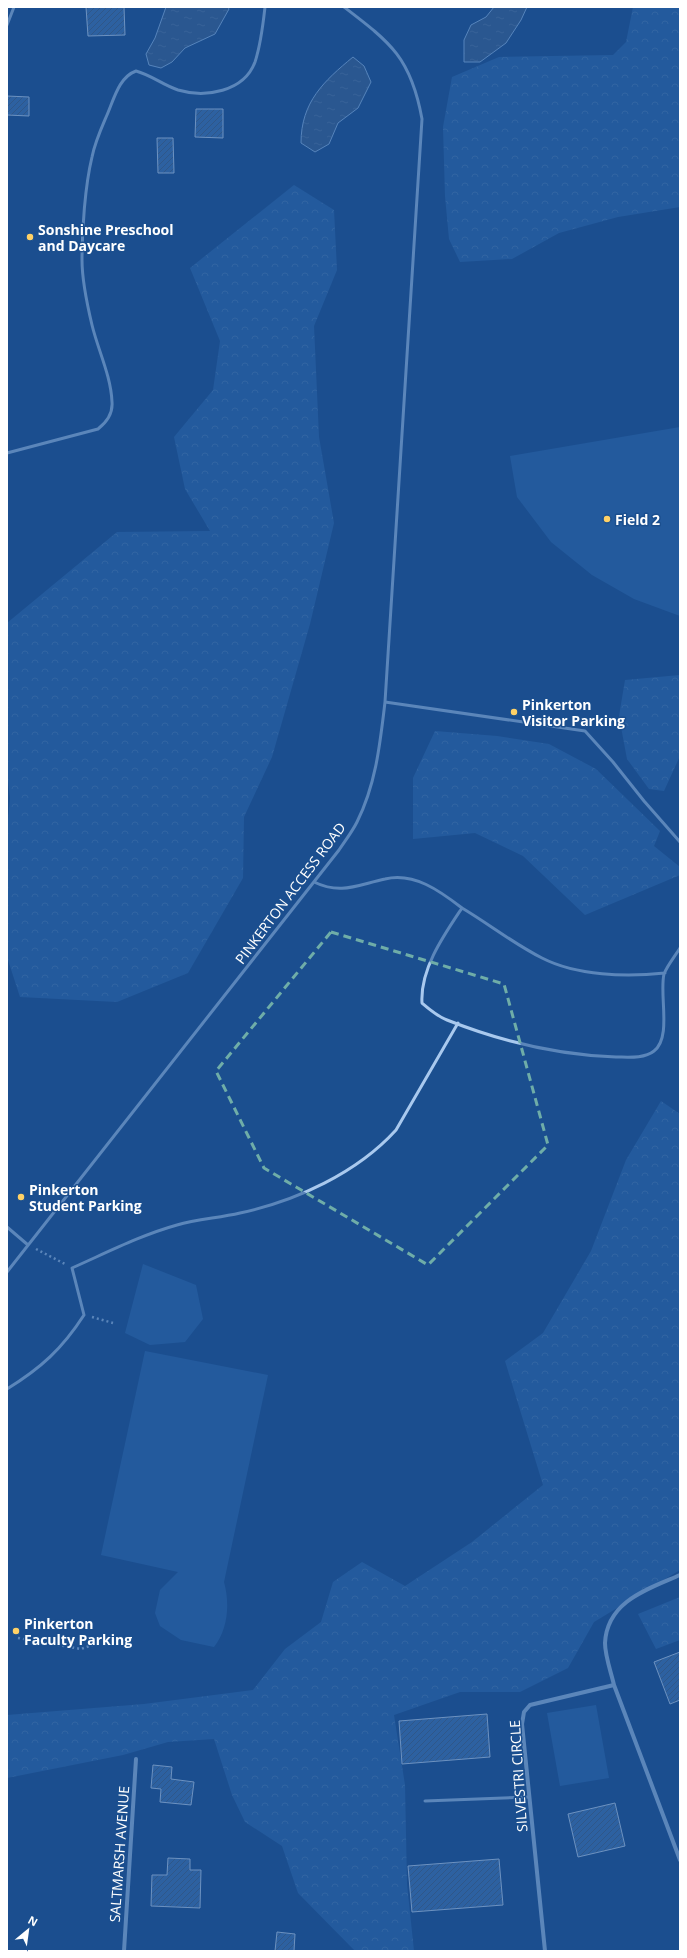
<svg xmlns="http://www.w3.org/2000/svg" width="687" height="1958" viewBox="0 0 687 1958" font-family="'Open Sans',sans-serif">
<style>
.forest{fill:url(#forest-crowns)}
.park{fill:#2e69ad}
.water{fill:url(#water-ripples);stroke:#9cc4f0}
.building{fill:url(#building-hatch);stroke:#cfe3fa}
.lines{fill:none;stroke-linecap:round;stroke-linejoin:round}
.path{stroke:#a9c9ee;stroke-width:2.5;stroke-dasharray:2 3;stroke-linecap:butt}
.service{stroke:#a9c9ee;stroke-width:3}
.minor{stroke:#a9c9ee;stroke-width:4}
.marked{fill:none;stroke:#6fada8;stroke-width:3;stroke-dasharray:8 5;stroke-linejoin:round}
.poi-dot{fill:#ffd166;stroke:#1b4f8f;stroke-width:1.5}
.labels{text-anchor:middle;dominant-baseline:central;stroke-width:3;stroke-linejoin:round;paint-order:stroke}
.poi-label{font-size:14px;font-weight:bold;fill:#fff;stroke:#1b4f8f;text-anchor:start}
.street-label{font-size:14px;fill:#fff;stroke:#1b4f8f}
</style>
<defs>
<pattern id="forest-crowns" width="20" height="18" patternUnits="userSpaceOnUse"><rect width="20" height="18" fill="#2e69ad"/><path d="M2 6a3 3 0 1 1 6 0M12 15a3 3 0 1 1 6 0" fill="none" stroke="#4d80b9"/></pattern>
<pattern id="water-ripples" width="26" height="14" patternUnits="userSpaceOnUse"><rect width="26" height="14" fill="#3c6290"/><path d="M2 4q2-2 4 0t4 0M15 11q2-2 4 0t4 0" fill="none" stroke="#597aa1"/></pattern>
<pattern id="building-hatch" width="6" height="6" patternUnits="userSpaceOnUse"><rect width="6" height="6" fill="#4478b7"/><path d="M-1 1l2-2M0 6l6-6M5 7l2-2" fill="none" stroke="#486282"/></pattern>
</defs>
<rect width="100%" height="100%" fill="#1b4f8f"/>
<path class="forest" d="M633 7H680V207L618 217 559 233 512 259 460 262 449 239 445 196 443 127 452 77 499 57 613 55 626 42Z
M294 185 334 210 337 270 314 326 319 437 334 523 310 624 272 757 244 817 243 878 188 973 117 1002 20 997 7 957V832L10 798 7 771V623L117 532 210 531 185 489 174 437 213 390 220 341 190 268Z
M680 675V756L664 791 649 789 627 759 619 716 625 680Z
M435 731 497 736 549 744 596 769 660 831 654 846 680 867V875L585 915 523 856 475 833 413 839V778Z
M661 1101 680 1114V1570L594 1622 568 1668 520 1692H460L394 1715 405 1785 407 1884 414 1951H355L298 1893 282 1846 245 1822 232 1795 214 1739 168 1742 123 1755 7 1778V1715L144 1704 253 1690 285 1649 321 1622 333 1582 362 1562 405 1586 472 1542 543 1485 505 1361 543 1333 591 1251 626 1160Z
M680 1597V1640L656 1649 638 1614Z"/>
<path class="park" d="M680 427V616L634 599 592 575 551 542 517 497 510 456Z
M143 1264 196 1285 203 1319 185 1342 150 1345 125 1333Z
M145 1351 268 1375 224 1582C230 1604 228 1629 214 1647L181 1640 160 1626 155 1613 160 1590 178 1572 101 1555Z
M596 1705 609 1778 560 1786 547 1713Z"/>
<path class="water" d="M166 7H228L229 9 215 34 185 48 172 62 161 68 149 65 146 54 155 38Z
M494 7H527L521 20 506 43 480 62H464V40L471 25 486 17Z
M353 57 364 66 371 82 358 108 338 123 329 144 315 152 301 143C301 102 324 81 353 57Z"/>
<path class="building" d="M86 7H124L125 35 88 36Z
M7 96 29 97V116L7 115Z
M196 109H223V138L195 137Z
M157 138H173L174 173H158Z
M680 1652V1700L670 1704 654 1662Z
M487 1714 490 1757 402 1764 399 1721Z
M153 1765 172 1767 171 1779 194 1782 191 1805 160 1802 161 1789 151 1788Z
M615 1803 625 1846 578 1857 568 1814Z
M168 1858 190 1859V1870H201L200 1908 151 1906 152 1875H167Z
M499 1859 503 1905 412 1912 408 1866Z
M277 1932 295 1934 294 1951H275Z"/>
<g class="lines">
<path class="path" d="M36 1249 65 1264
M92 1317 113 1323
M18 1638 81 1649 95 1644"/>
<path class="service" d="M344 7C391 43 411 58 422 119L385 702
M7 25 14 7
M7 453 98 429C107 422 113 414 112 402 111 376 98 350 92 325 87 304 82 282 82 260 82 230 85 186 92 157 95 142 101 129 107 115 114 99 119 77 136 71 151 75 163 85 178 90 205 98 244 92 255 62 261 44 263 25 265 7
M314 882C341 895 357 885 385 879 414 872 440 891 462 908
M665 973C626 977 577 976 542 958 514 944 489 924 462 908 444 935 420 969 422 1003 429 1009 437 1016 447 1020 500 1041 558 1055 616 1057 627 1057 644 1059 654 1051 672 1037 659 995 664 974 667 966 675 956 680 948
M7 1227 28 1245
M7 1272 339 850C345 841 352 832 357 822 376 784 380 744 385 702L585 731 613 762 644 801 680 842
M7 1389C41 1368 62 1349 84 1315L72 1268C106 1253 141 1235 177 1225 197 1219 219 1218 240 1213 296 1201 357 1173 396 1130L458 1023
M425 1801 529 1797"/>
<path class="minor" d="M614 1685C611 1672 605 1656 605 1643 607 1601 648 1589 680 1575
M124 1951 136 1759
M545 1951 522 1724 524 1712 530 1705 614 1685 680 1860"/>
</g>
<path d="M0 0H687V1958H0ZM331 932 504 984 548 1145 428 1265 264 1168 216 1071Z" fill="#1b4f8f" fill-opacity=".55" fill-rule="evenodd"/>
<path class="marked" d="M331 932 504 984 548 1145 428 1265 264 1168 216 1071Z"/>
<g class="poi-dot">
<circle cx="30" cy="237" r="4"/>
<circle cx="607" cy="519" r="4"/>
<circle cx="514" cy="712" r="4"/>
<circle cx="21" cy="1197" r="4"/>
<circle cx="16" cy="1631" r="4"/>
</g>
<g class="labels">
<g class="poi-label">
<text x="38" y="229">Sonshine Preschool<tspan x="38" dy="16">and Daycare</tspan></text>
<text x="615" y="519">Field 2</text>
<text x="522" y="704">Pinkerton<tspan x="522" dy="16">Visitor Parking</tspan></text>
<text x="29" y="1189">Pinkerton<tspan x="29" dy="16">Student Parking</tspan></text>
<text x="24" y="1623">Pinkerton<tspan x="24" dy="16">Faculty Parking</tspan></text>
</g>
<g class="street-label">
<text transform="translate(290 893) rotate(-53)">PINKERTON ACCESS ROAD</text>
<text transform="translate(518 1776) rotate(-94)">SILVESTRI CIRCLE</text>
<text transform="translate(119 1854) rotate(-86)">SALTMARSH AVENUE</text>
</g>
</g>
<rect width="687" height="1958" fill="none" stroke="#ffffff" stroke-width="16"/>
<g transform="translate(28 1930) rotate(29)" stroke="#1b4f8f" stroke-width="3" paint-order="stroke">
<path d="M0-3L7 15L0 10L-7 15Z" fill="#ffffff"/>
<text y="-6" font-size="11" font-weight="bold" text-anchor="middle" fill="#ffffff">N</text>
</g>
</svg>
